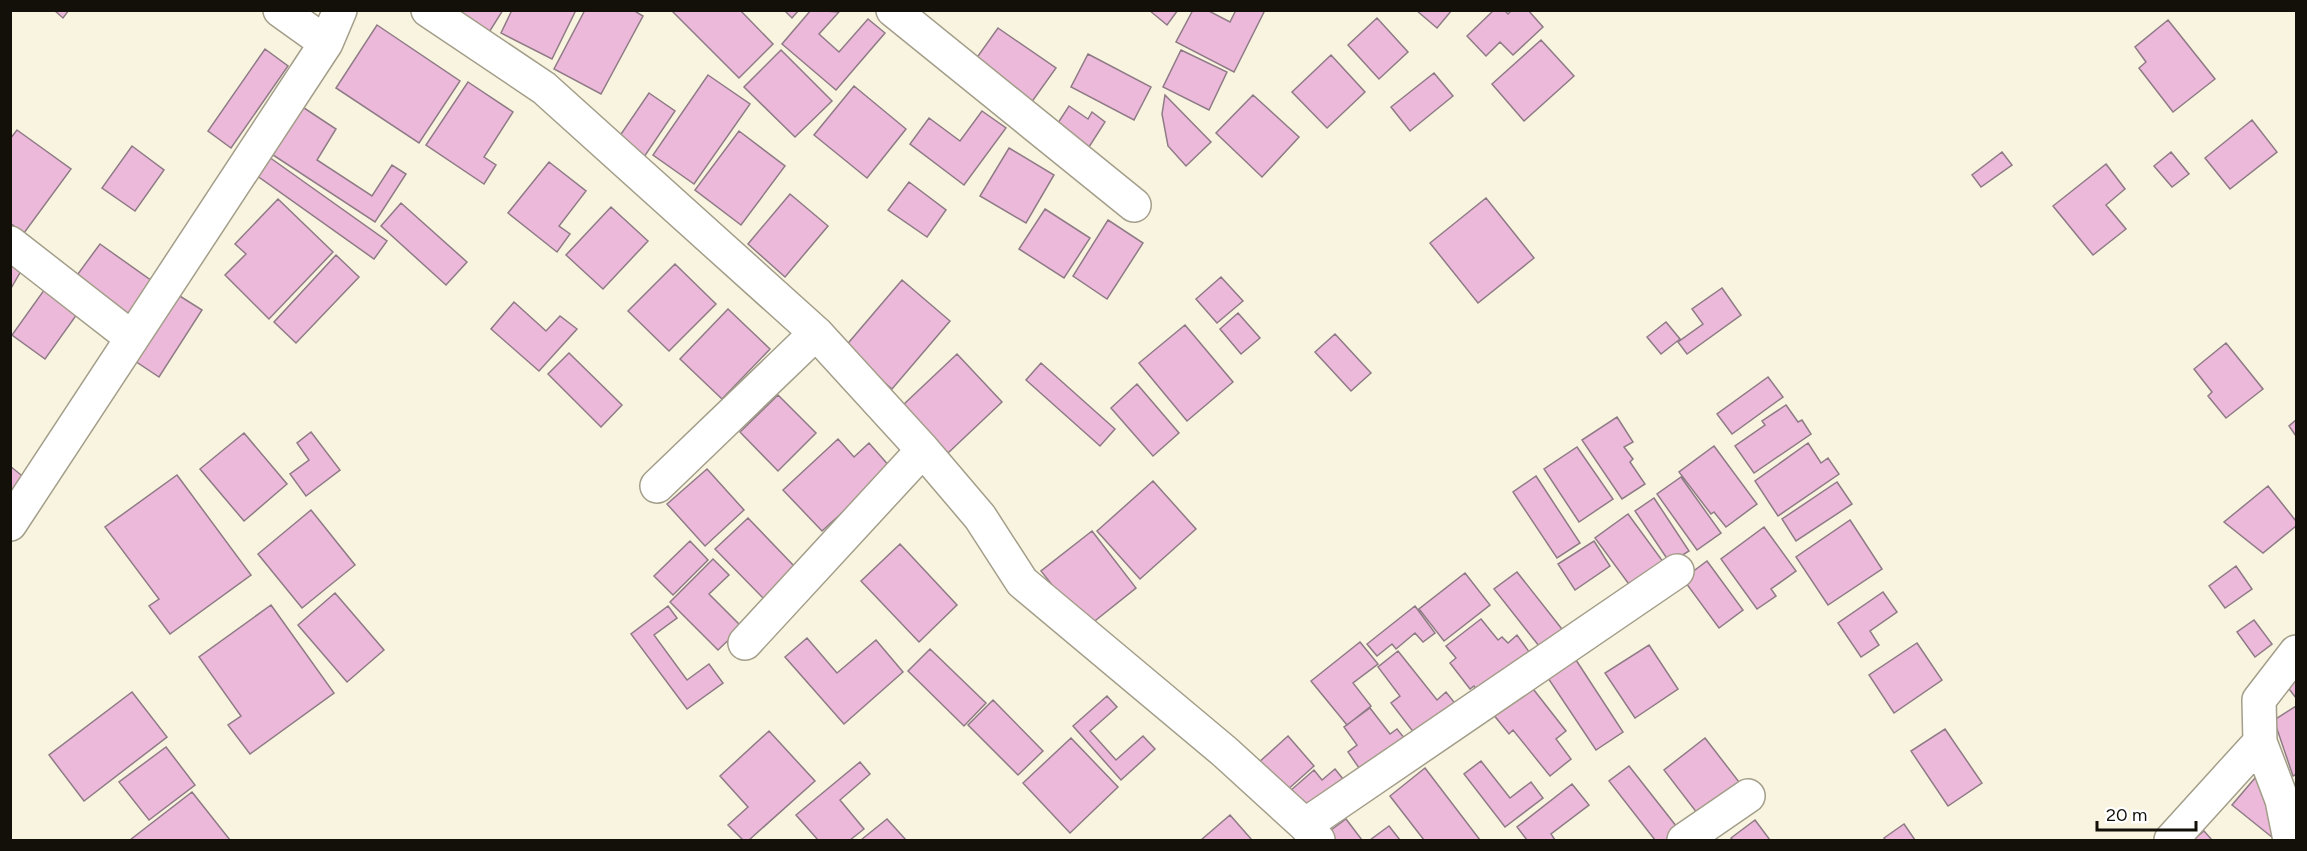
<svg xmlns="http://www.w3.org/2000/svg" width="2307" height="851" viewBox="0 0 2307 851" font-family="Figtree,sans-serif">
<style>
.building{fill:#edb9da;stroke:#8e7b86;stroke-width:1.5}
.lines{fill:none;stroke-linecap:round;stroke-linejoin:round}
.minor-casing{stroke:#a39e8a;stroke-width:36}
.minor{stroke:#fff;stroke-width:33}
</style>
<rect width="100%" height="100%" fill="#f9f4df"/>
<path class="building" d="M54 10H69L63 18Z
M452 10H503L488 34Z
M512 10H576L552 59 501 33Z
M585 10H633L643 16 601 94 554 69Z
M740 10 773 44 739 78 672 11Z
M784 10H799L792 18Z
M811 10 839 12 819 34 839 52 868 19 885 33 836 90 782 44Z
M1149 10H1178L1167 25Z
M1193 10H1207L1230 22 1236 10H1265L1234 72 1176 42Z
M1416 10H1452L1437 28Z
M1494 10H1504L1508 14 1512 10H1528L1543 27 1513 55 1500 42 1486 56 1467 36Z
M1377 18 1408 52 1379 79 1348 45Z
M2168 20 2215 79 2173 112 2139 68 2146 62 2135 47Z
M377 25 460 81 419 143 336 88Z
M998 28 1056 68 1031 103 973 63Z
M1541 40 1574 76 1524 121 1492 84Z
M265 49 288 66 231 148 208 131Z
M781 50 832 101 795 137 744 87Z
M1181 50 1227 72 1209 110 1163 87Z
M1088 54 1151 87 1134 120 1071 87Z
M1331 55 1365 92 1327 128 1292 92Z
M1434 73 1453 96 1410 131 1391 107Z
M708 75 750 104 694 184 653 155Z
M468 82 513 112 484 157 496 165 484 184 426 145Z
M854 86 906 129 867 178 814 135Z
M649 93 675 111 644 157 617 140Z
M1165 95 1211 142 1186 166 1168 146 1162 114Z
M1253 95 1299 137 1262 177 1216 133Z
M301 106 336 129 317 160 372 196 392 165 406 174 375 222 270 153Z
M1069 106 1088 119 1092 112 1105 122 1089 147 1056 126Z
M982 111 1006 128 964 185 910 144 929 118 960 141Z
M2252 120 2277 152 2230 189 2205 158Z
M17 130 71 169 24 233 10 223V139Z
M739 131 785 166 741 225 695 190Z
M132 146 164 170 135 211 102 188Z
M1009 148 1054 175 1026 223 980 196Z
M2002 152 2012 165 1981 187 1972 175Z
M2171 152 2189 174 2172 187 2154 166Z
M269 157 387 241 374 259 256 175Z
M549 162 586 191 559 226 570 234 557 252 508 213Z
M2106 164 2125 189 2106 205 2126 229 2093 255 2053 206Z
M909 182 946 210 927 237 888 210Z
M790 194 828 226 785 277 748 244Z
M1486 198 1534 258 1478 303 1430 243Z
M278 199 333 252 269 319 225 275 246 254 235 244Z
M401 203 467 262 446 285 381 226Z
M611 207 648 241 603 289 566 255Z
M1045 209 1090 238 1064 278 1019 249Z
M1108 220 1143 243 1107 299 1073 276Z
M100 244 152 281 125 319 72 282Z
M336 255 359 277 296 343 274 322Z
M10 256 25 264 10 290Z
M675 264 716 304 669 351 628 311Z
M1221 277 1243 301 1217 323 1196 299Z
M902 280 950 321 892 389 844 348Z
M47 286 80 310 45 359 12 335Z
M1722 288 1741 315 1687 354 1678 342 1703 324 1692 309Z
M175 293 202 310 159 377 132 359Z
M514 302 546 331 560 316 577 329 539 371 491 329Z
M728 309 770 349 722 399 680 359Z
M1238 313 1260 338 1241 354 1220 329Z
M1666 322 1680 339 1661 354 1647 337Z
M1185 325 1233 382 1187 421 1139 363Z
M1335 334 1371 373 1351 391 1315 352Z
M2226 343 2263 389 2226 418 2208 396 2212 392 2194 369Z
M569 353 622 405 601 427 548 374Z
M957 354 1002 402 948 453 903 405Z
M1041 363 1115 429 1100 446 1026 380Z
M1768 377 1783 397 1732 434 1717 414Z
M1137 384 1179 433 1153 456 1111 408Z
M778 395 816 433 778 471 740 432Z
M1786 405 1798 422 1802 420 1811 434 1754 473 1735 446 1765 425 1762 421Z
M1617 417 1633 442 1624 447 1633 459 1630 462 1645 484 1622 499 1582 440Z
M2296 420V436L2289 426Z
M311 432 340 470 306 496 290 474 309 460 297 443Z
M244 433 287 484 244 521 200 469Z
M838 439 854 457 869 443 891 468 822 531 783 490Z
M1808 443 1821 463 1828 458 1839 474 1778 516 1755 481Z
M1714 446 1757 504 1726 527 1714 512 1711 514 1679 472Z
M1577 447 1613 499 1579 522 1544 469Z
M10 466 26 479 10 499Z
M707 469 744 510 705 546 667 504Z
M177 475 251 575 170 634 149 606 159 599 105 527Z
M1536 476 1580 543 1557 558 1513 492Z
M1681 477 1721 533 1697 550 1657 494Z
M1153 481 1196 529 1140 579 1097 531Z
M1837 482 1852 504 1796 541 1782 519Z
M2268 486 2296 521V526L2263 553 2224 522Z
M1654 498 1689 551 1670 563 1635 511Z
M311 510 355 565 302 608 258 554Z
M1628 514 1664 563 1631 587 1595 538Z
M748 518 795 567 764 599 715 549Z
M1850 520 1882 569 1828 605 1796 557Z
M1764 527 1796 571 1771 589 1776 596 1757 609 1721 559Z
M1092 531 1136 588 1086 628 1041 571Z
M690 541 708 560 673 595 654 576Z
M1594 541 1610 566 1575 590 1558 564Z
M900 544 957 605 919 642 861 581Z
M713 559 729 575 709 594 742 627 718 650 670 602Z
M1707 561 1743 610 1719 628 1683 579Z
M2236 566 2252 589 2225 608 2209 586Z
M1517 572 1565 633 1543 651 1494 589Z
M1465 573 1490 605 1444 641 1419 609Z
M1883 592 1897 612 1870 631 1879 645 1861 657 1838 623Z
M335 593 384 650 347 682 298 625Z
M271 605 334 693 250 754 228 725 241 716 199 657Z
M668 606 677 618 654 635 687 680 709 664 723 683 687 709 631 634Z
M1415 606 1435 633 1423 642 1415 633 1396 649 1392 644 1377 656 1367 644Z
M1481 619 1498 640 1502 637 1508 643 1517 635 1532 656 1481 696 1474 686 1470 689 1450 663 1456 658 1446 646Z
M2254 620 2272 644 2255 657 2237 632Z
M807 638 837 673 876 640 903 672 844 724 785 657Z
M1360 642 1378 664 1353 683 1371 706 1347 725 1311 681Z
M1917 643 1942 680 1894 713 1869 675Z
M1649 645 1678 689 1635 718 1605 673Z
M930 649 986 703 964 726 908 671Z
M1398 651 1437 700 1446 692 1458 707 1418 738 1391 703 1400 696 1378 667Z
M1576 660 1623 732 1596 750 1548 678Z
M2296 671V698L2283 681Z
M1530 685 1566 731 1556 739 1571 759 1550 776 1513 730 1509 734 1493 714Z
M132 692 167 737 84 801 49 755Z
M1107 696 1117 707 1090 731 1116 760 1143 736 1155 749 1121 780 1073 726Z
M993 700 1043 751 1018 775 968 725Z
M2296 706V774L2293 776 2274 720Z
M1370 708 1390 734 1397 729 1410 745 1366 778 1348 752 1357 745 1344 727Z
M1945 729 1982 783 1948 806 1911 751Z
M769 731 815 781 749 840H743L728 825 748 807 720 776Z
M1288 736 1314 766 1285 792 1258 763Z
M1071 738 1118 787 1070 833 1023 783Z
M1705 738 1746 791 1704 822 1664 770Z
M166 747 195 785 149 820 119 782Z
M1481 761 1510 798 1531 782 1543 798 1505 827 1464 774Z
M860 762 870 774 840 800 864 829 850 840H818L796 815Z
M1629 766 1684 836 1679 840H1655L1609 781Z
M1425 768 1480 840H1424L1390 796Z
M1335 769 1347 784 1312 816 1290 791 1314 770 1322 780Z
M2261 771 2273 838 2232 805Z
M1572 784 1589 805 1551 834 1555 840H1527L1517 827Z
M192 792 230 840H130Z
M1230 815 1252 840H1201Z
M887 819 906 840H861Z
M1346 819 1362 840H1333L1327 833Z
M1755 820 1770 840H1733L1731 838Z
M1904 824 1915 840H1886L1884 838Z
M1389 826 1400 840H1370Z
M2204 831 2212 840H2193Z"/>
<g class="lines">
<defs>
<path id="minor" d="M280 10 326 43
M428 10 544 88 816 333 923 450 980 517 1022 582 1225 752 1305 825 1318 840
M893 10 1134 205
M10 243 132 338
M657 486 816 333
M10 524 326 43 340 10
M745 643 923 450
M1305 825 1677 571
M1684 840 1748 796
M2171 840 2260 742
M2290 840 2282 800 2260 742 2259 700 2296 652"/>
</defs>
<use href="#minor" class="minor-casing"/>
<use href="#minor" class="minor"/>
</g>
<rect width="2307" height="851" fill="none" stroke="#121009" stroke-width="24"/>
<path d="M2097 821v9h99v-9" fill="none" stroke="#121009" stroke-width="3"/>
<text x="2106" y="821" font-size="18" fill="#121009" stroke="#ffffff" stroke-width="4.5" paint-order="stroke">20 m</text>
</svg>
